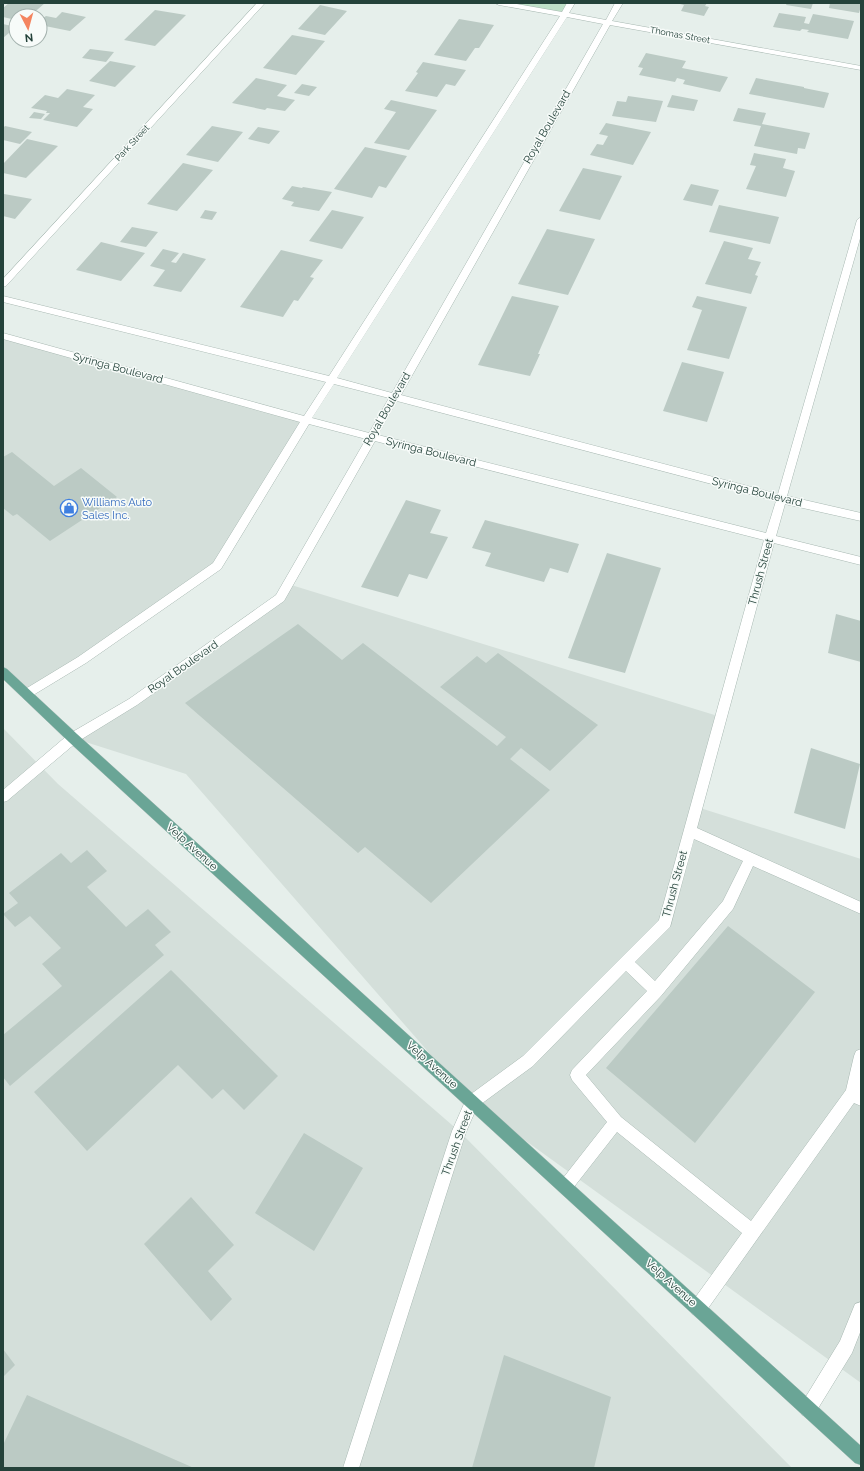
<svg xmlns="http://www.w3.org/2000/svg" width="864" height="1471" viewBox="0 0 864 1471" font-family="Raleway,sans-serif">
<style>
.built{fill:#d4dfda}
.green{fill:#bfe0c8}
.building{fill:#bbcac4}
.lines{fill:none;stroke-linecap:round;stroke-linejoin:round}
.minor-casing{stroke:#a8b8b2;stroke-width:1}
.major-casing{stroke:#c2cac8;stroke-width:1}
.minor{fill:#fff;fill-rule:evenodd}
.major{fill:#6aa596;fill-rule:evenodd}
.labels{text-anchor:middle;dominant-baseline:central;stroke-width:3;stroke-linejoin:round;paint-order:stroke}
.far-street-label{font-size:9px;fill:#24423a;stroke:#f7fbf9}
.street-label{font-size:11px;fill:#24423a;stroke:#f7fbf9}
.shop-label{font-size:11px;fill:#366cbe;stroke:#f7fbf9;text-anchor:start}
</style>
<rect width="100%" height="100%" fill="#e6efeb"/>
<path class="built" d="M3 336 306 420 217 566 26 694 3 672Z
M288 584 721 717 697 807 861 859V1383L472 1102 186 774 73 738 279 598Z
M3 728 58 784 459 1131 792 1468H3Z"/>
<path class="green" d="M499 3H571L565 14Z"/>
<path class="building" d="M9 3H45L30 16H16V20L3 17V8Z
M676 3H707L705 6 709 7 704 16 681 11 684 5Z
M787 3H813L811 9 786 5Z
M830 3H861V6L859 13 829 8Z
M320 5 347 11 325 35 298 29Z
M155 10 186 15 155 46 124 40Z
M62 12 86 17 70 31 40 25V20L46 16 56 18Z
M779 13 806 17 804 23 809 24 813 14 854 21 848 39 807 32 809 30 802 29 800 31 773 27Z
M459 19 494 25 479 48H475L466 61 434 55Z
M3 24 16 27 3 38Z
M292 35 325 41 296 75 263 68Z
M90 49 114 52 106 62 82 58Z
M646 53 686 61 682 68 728 77 720 92 683 84 685 80 677 78 675 82 639 75 643 68 638 67Z
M110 61 136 66 115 87 89 81Z
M423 62 466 70 455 86 446 84 437 97 405 91 418 73 416 72Z
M256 78 287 85 277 96 295 100 285 111 267 108 265 110 232 103Z
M756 78 804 87V88L829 93 824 108 749 94Z
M302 84 317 87 309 96 294 93Z
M67 89 95 95 83 107 93 109 77 127 43 120 50 113H46L47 111 31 108 45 95 58 98Z
M672 95 698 100 694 111 667 107Z
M628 96 663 101 656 122 612 116 617 101 626 102Z
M391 100 437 110 409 150 374 143 396 112 384 109Z
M738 108 766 113 762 124 810 133 805 149 798 148 797 154 754 146 761 126 733 121Z
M34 112 45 114 41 119 29 118Z
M606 123 651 132 633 165 590 155 597 144 603 145 608 136 599 134Z
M5 126 32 132 20 144 3 140V128Z
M212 126 243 132 218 162 186 155Z
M258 127 280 131 269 144 248 139Z
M27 139 58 146 26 178 3 173V164Z
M365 147 407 156 386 188 379 186 372 198 334 189Z
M754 153 786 159 783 168 795 171 786 197 746 189 756 166 750 165Z
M183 163 213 170 177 211 147 204Z
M583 168 622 176 600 220 559 211Z
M691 184 719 190 712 206 683 200Z
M292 186 302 188 303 187 332 192 319 211 291 206 294 202 282 199Z
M4 194 32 199 15 219 3 216Z
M719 205 779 217 770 244 709 232Z
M205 210 217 212 212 220 200 218Z
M332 210 364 217 342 249 309 241Z
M132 227 158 232 146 247 120 242Z
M547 229 595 239 568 295 518 284Z
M724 241 753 248 748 259 761 262 755 275 758 276 751 294 705 284Z
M101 242 145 253 121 281 76 270Z
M163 249 179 253 171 262 176 263 183 253 206 259 181 292 153 286 165 270 150 266Z
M281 250 323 260 310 277 314 278 298 301 294 300 283 317 240 307Z
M512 296 559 306 538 354H540L530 376 478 365Z
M697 296 747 307 729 359 687 350 702 310 692 307Z
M682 362 724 372 707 422 663 411Z
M12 452 54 486 81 468 117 497 50 541 17 514 13 516 3 508V457Z
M406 500 441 510 430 533 448 537 427 579 409 574 398 597 361 587Z
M485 520 579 544 568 573 550 568 544 582 485 566 491 553 472 548Z
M607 553 661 568 625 673 568 658Z
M836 614 861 621V662L828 653Z
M298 624 342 660 363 643 497 746 506 737 440 687 477 656 486 663 498 653 598 725 550 771 521 748 510 759 550 790 431 903 365 847 358 853 185 703Z
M811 748 860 764 845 829 794 813Z
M87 850 107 871 87 887 126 927 148 909 171 932 155 945 164 955 10 1086 3 1077V1035L62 986 42 964 61 948 30 916 15 927 3 914 18 903 9 893 61 853 71 863Z
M728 926 815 992 695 1143 606 1068Z
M171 970 278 1076 244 1110 223 1089 212 1099 178 1065 87 1151 34 1092Z
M304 1133 363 1168 314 1251 255 1213Z
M191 1197 234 1245 208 1271 232 1299 211 1321 144 1244Z
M3 1349 15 1365 3 1377Z
M504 1355 611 1397 594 1468H472Z
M27 1395 194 1468H3V1445Z"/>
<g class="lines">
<defs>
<path id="minor" d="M257 3H265L6 286 3 287V279Z
M495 3H511L562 12 567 3H575L569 13 606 20 615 3H623L612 21 861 66V70L610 25 401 395 778 494 857 220 861 217V235L787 496 861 513V521L785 504 776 536 861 557V565L774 543 697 828 861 902V914L753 866 733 909 661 996 586 1075 621 1117 751 1221 846 1090 854 1056 856 1051 861 1049V1106L854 1103 704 1314 698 1316 692 1314 690 1308 692 1302 742 1233 617 1132 570 1192 565 1195 560 1192 557 1187 560 1182 607 1122 572 1080 570 1075 572 1070 647 991 626 971 533 1066 477 1107 466 1132 359 1468H343L452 1131 467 1097 523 1056 659 920 764 540 375 441 284 601 137 705 77 742 7 801 3 802V790L69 734 129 699 276 595 366 439 309 424 221 569 86 663 30 697 26 699 22 697 20 694 22 691 78 657 213 563 300 422 3 339V333L304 416 326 382 3 302V296L329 376 560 16 499 5ZM567 17 603 24 392 393 337 378ZM334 384 389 398 369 433 312 418ZM397 401 776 501 766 533 378 435ZM694 839 743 861 723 901 655 981 635 962 670 927Z
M861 1302V1330L852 1353 814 1415 808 1417 802 1415 800 1409 802 1403 840 1341 855 1304Z"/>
<path id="major" d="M3 667 7 669 77 734 861 1446V1465L855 1463 69 742 3 679Z"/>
</defs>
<use href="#minor" class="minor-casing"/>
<use href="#major" class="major-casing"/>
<use href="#minor" class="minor"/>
<use href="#major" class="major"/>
</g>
<defs>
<symbol id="shop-ring" viewBox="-11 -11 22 22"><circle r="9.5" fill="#f7fbf9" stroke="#3f7fe0" stroke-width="1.5"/><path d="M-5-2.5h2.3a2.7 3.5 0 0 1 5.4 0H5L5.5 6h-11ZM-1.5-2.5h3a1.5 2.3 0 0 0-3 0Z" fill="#3f7fe0"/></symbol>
</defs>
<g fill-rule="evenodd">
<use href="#shop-ring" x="59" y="498" width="20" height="20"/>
</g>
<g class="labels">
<g class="far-street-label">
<text transform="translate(680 35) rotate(10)">Thomas Street</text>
<text transform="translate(132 143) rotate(-47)">Park Street</text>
</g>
<g class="street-label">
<text transform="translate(547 127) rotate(-60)">Royal Boulevard</text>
<text transform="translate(118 368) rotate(15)">Syringa Boulevard</text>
<text transform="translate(387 409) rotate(-60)">Royal Boulevard</text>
<text transform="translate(431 452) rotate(14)">Syringa Boulevard</text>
<text transform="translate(757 492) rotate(14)">Syringa Boulevard</text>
<text transform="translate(761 572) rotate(-75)">Thrush Street</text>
<text transform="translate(183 667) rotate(-35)">Royal Boulevard</text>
<text transform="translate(192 847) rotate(42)">Velp Avenue</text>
<text transform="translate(675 884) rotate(-75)">Thrush Street</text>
<text transform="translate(432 1065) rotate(42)">Velp Avenue</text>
<text transform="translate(457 1143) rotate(-70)">Thrush Street</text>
<text transform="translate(671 1283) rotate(42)">Velp Avenue</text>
</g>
<g class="shop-label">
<text x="82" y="502">Williams Auto<tspan x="82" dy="13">Sales Inc.</tspan></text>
</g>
</g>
<rect width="864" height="1471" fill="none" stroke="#24423a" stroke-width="8"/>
<g transform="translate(28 28) rotate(174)"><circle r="19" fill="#f7fbf9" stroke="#a3b1ad"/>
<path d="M0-3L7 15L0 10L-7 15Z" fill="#f4845f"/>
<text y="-6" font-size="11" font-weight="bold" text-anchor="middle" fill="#24423a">N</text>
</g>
</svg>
